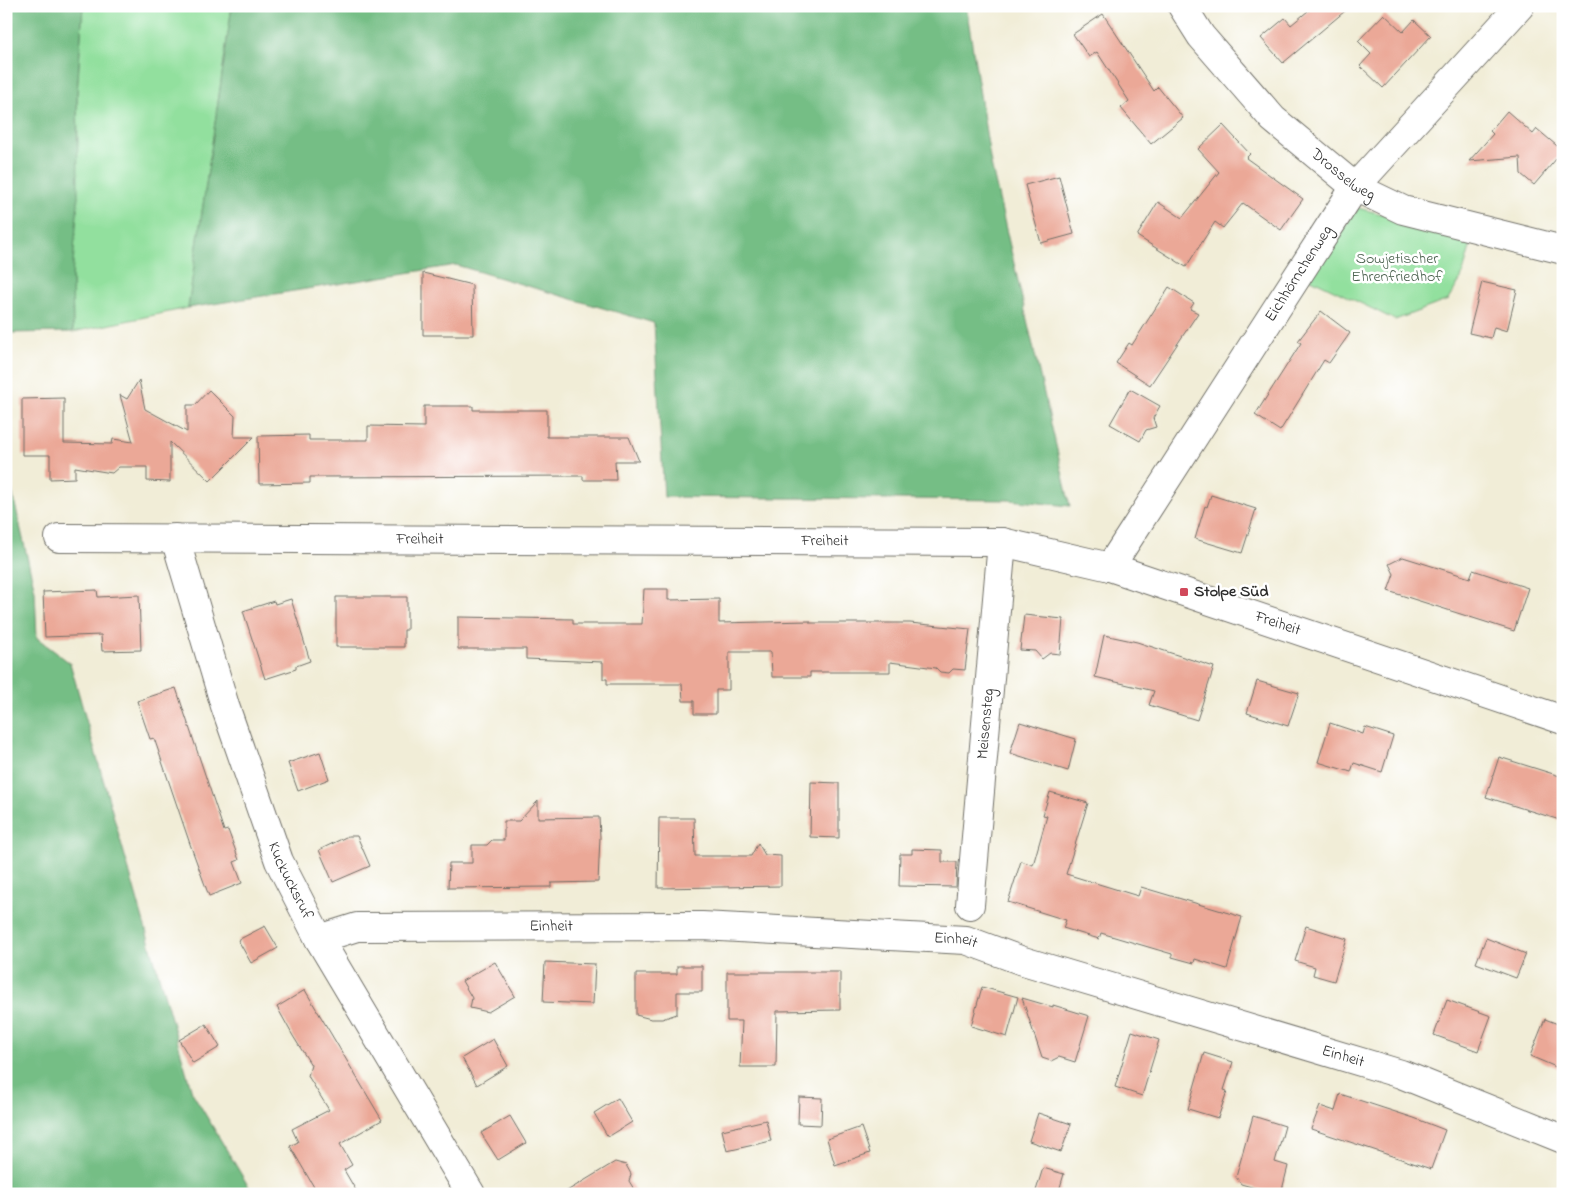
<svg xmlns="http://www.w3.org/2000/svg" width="1569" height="1200" viewBox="0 0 1569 1200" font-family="'Indie Flower',sans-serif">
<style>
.green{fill:#92e09e;stroke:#5e8664}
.forest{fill:#75be85;stroke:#507458}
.building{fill:#eba897}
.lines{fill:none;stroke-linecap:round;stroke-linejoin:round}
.street-casing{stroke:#706f67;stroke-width:30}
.street{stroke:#fff;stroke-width:28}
.poi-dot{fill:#d1495b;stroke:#fff;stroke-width:2}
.labels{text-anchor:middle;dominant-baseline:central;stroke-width:5;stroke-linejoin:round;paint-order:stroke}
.street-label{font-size:16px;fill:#2b2b2b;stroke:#fff}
.park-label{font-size:16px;fill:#4a614e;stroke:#fff}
.poi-label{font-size:16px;font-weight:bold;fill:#2b2b2b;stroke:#fff;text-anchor:start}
</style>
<rect width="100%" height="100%" fill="#fff"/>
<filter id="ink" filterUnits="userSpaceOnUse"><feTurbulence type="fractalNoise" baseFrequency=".02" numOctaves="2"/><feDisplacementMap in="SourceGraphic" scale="10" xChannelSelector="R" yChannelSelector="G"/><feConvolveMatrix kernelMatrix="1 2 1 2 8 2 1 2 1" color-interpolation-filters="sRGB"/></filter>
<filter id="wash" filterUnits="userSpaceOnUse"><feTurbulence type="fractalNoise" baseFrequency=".0096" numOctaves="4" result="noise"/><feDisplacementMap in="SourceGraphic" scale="20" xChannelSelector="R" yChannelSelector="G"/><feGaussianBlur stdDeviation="1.12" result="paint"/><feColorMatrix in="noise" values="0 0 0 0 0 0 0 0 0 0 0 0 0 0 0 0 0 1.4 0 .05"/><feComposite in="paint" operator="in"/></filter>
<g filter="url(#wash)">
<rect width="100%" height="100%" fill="#f1edd7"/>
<path class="green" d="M83 6H232L188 308 73 332 72 277 78 141 77 93Z
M1358 208 1473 237 1461 279 1448 300 1395 320 1309 278Z"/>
<path class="forest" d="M6 6H83L77 93 78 202 72 277 73 332 6 333Z
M232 6H966L991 164 1070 506 1009 500 664 497 654 323 456 265 188 308Z
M6 465 35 591 37 638 70 663 192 1092 253 1194H6Z"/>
<g id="blocks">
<path class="building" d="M1314 6H1351L1283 63 1261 38 1285 18 1291 25Z
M1103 14 1154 91 1158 87 1183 118 1151 144 1121 108 1129 101 1097 52 1089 57 1073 34Z
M1384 14 1403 32 1414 20 1431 36 1383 88 1360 66 1371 54 1358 41Z
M1507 111 1533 134 1537 129 1563 151 1534 185 1521 174 1520 157 1469 161 1493 134 1490 131Z
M1223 125 1250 154 1246 158 1303 199 1281 230 1243 203 1223 228 1215 222 1186 267 1137 236 1158 202 1182 218 1219 172 1198 149Z
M1059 176 1074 234 1041 243 1025 185Z
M423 273 472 285 473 335H423Z
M1482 282 1517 290 1507 331 1494 327 1491 338 1469 333Z
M1169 287 1194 303 1190 309 1198 313 1150 385 1116 363 1129 343 1132 345Z
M1321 311 1350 333 1329 363 1324 360 1280 431 1255 415 1301 343 1298 341Z
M139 380 145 409 187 432V405H195L209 390 235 416 234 437H254L210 481 170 442V482L147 481V467H119L112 473 75 467V478L50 479V455H22V399L64 398V443L112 444 113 439 133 442 120 395 127 399Z
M1130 389 1160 406 1153 418 1156 427 1146 430 1140 441 1110 424Z
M424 406H473V410H547V437H629L639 461H615L616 480H583V476L310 477V483L259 484 258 436 309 435V440H368V426L424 427Z
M1211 495 1256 509 1242 553 1195 539 1205 506 1207 507Z
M1403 557 1470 578 1473 570 1528 588 1514 631 1388 591 1394 574 1389 564Z
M644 589H668V600L719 599V623L810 621V623H910L970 629 965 670 953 669 949 673 940 672 936 668 890 662V672H810V677H772L771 652H729V690H716V714H694V701H683L682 684H607V679H603V662L526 659V649H458V617L573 619V624H642Z
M97 590 98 597 139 595 141 650 102 651 101 635 45 637 43 592Z
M336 597H407V630H404V647H336Z
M291 599 310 661 296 666V669L265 679 243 611 274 601 275 604Z
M1024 615 1063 619 1060 654 1050 653 1042 659 1035 651 1020 650Z
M1104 635 1137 642 1214 667 1197 720 1149 705 1154 691 1095 677Z
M1257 681 1299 693 1288 726 1247 713Z
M176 688 224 831 228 830 239 860 234 862 242 883 209 896 190 844 154 738 150 739 137 701Z
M1020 722 1076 739 1068 771 1010 753Z
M1330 723 1363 734 1365 727 1393 736 1382 772 1354 763 1351 772 1318 762Z
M320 752 329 779 298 791 288 763Z
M1499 757 1563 777V821L1486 797Z
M811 782 839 783V838L810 837Z
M1050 792 1088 803 1066 874 1138 896 1141 887 1242 917 1227 969 1195 959 1194 963 1172 957V954L1101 933 1099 939 1063 928 1066 920 1008 902 1021 861 1033 865 1047 816 1043 815Z
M538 801V818L599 817 600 837 598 882 551 883V887L448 888 449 863H472V845H487L492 840H504V821H519Z
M659 818H694L695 856H751L758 843 765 855 781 856V886L658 888Z
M348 836H357L370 866 333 882 319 850Z
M912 849 942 850V862H957L956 887 899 886 900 854H912Z
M265 926 278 948 251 963 238 940Z
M1306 926 1347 939 1334 981 1313 975 1315 967 1295 961Z
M1486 938 1526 954 1516 978 1476 963Z
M495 962 515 996 488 1012 470 1008 472 998 462 981Z
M545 962 595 964 593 1004 543 1002Z
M677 966H702V992H677V1014L662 1019H651L636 1015V974H677Z
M727 972H840V1010L777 1011 776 1067H740L742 1021H727Z
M982 987 1018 997 1007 1037 971 1026Z
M305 990 382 1120 340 1144 352 1165 344 1170 358 1194H318L290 1146 298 1142 292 1129 329 1110 308 1076 311 1065 293 1036 277 1007Z
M1022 998 1053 1007V1005L1089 1016 1075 1062 1059 1057 1051 1061 1042 1058Z
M1447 1000 1491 1016 1478 1051 1434 1035Z
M1545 1019 1563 1026V1070L1530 1056Z
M206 1024 220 1047 193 1063 179 1040Z
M1132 1031 1159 1040 1142 1096 1115 1087Z
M493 1039 508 1066 477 1085 462 1058Z
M1204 1053 1233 1062 1224 1090 1227 1091 1218 1118 1188 1109Z
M1340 1094 1414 1118 1445 1130 1431 1169 1311 1129 1320 1106 1335 1111Z
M799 1097 822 1098 821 1125 798 1124Z
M618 1098 632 1122 608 1137 594 1113Z
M1038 1113 1071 1124 1061 1152 1029 1141Z
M510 1116 526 1143 498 1160 481 1133Z
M1253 1116 1285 1126 1275 1162 1288 1166 1281 1194H1276L1241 1184 1236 1177Z
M766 1120 771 1141 727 1151 722 1130Z
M861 1127 870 1153 835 1165 827 1139Z
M615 1162 626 1165 631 1174 629 1181 637 1194H562Z
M1043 1168 1064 1174 1058 1194H1035Z"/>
</g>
</g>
<g filter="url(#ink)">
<use href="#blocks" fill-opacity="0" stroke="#706f67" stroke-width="1"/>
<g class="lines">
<defs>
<g id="street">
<path id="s1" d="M1182 6 1201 36 1273 119 1355 187 1403 210 1563 250"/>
<path id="s2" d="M59 538 1002 542 1110 567 1563 720"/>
<path id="s3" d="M175 538 225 706 279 861 319 939 471 1194"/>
<path id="s4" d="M1110 567 1355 187 1520 6"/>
<path id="s5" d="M970 905 1002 542"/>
<path id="s6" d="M319 939 357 927 702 926 966 940 1020 960 1401 1074 1563 1139"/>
</g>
</defs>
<use href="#street" class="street-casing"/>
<use href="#street" class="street"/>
</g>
</g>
<rect class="poi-dot" x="1179" y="587" width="10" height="10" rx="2.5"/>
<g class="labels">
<g class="street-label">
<text stroke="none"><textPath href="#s1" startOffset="235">Drosselweg</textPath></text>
<text stroke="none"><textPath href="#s4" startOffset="349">Eichhörnchenweg</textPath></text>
<text stroke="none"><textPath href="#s2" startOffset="361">Freiheit</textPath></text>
<text stroke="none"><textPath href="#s2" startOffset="766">Freiheit</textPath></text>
<text stroke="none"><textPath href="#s2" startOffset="1231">Freiheit</textPath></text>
<text stroke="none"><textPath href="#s5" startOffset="182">Meisensteg</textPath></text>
<text stroke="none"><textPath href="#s3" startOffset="362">Kuckucksruf</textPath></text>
<text stroke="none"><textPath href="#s6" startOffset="234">Einheit</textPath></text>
<text stroke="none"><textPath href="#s6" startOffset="639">Einheit</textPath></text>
<text stroke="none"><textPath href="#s6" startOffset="1044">Einheit</textPath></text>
</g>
<g class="park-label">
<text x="1397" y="259">Sowjetischer<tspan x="1397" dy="18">Ehrenfriedhof</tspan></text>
</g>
<g class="poi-label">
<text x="1194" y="592">Stolpe Süd</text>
</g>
</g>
<rect width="1569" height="1200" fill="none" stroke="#fff" stroke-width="25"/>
</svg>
